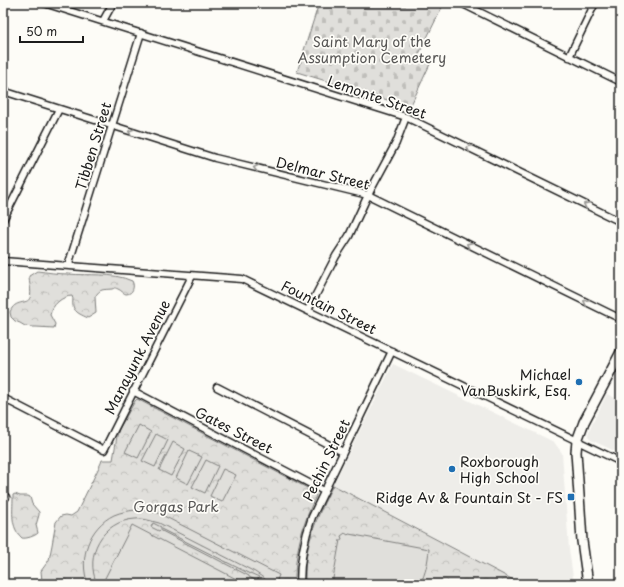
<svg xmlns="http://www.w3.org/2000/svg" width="624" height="587" viewBox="0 0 624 587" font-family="'Playpen Sans',sans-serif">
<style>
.built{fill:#eeede9}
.forest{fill:url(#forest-crowns);stroke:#7e7e7c}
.cemetery{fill:url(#cemetery-stones);stroke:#7e7e7c}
.pitch{fill:#e0dfdb;stroke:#7e7e7c}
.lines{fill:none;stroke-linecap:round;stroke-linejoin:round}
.street-casing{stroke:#1c1c1c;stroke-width:9}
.secondary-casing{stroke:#1c1c1c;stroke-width:12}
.street{stroke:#fdfcf7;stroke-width:6}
.secondary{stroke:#fdfcf7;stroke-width:9}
.oneway{stroke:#989794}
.poi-dot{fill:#1f6fb2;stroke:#fdfcf7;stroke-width:1.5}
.labels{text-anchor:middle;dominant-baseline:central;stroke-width:3.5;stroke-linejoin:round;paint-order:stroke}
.park-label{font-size:14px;fill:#575655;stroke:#fdfcf7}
.street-label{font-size:14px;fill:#1c1c1c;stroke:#fdfcf7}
.poi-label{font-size:14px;fill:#1c1c1c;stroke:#fdfcf7;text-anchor:end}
</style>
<defs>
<pattern id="forest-crowns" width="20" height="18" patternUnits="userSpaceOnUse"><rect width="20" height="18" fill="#e0dfdb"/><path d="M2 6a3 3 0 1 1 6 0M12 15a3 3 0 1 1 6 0" fill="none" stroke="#c0bfbb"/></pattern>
<pattern id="cemetery-stones" width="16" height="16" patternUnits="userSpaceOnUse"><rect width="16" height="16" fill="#e0dfdb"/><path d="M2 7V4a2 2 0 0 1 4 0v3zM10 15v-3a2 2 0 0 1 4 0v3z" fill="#c0bfbb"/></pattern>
</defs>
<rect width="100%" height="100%" fill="#fdfcf7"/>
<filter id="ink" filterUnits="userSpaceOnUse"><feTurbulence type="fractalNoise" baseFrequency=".025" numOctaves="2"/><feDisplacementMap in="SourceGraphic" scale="8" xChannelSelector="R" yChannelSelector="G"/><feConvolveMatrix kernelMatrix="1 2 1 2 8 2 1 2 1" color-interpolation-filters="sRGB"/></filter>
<g filter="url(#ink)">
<path class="built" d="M393 364 554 442 562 453 569 549 574 584H521L333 485Z
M607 394 621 401V454L591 440 588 437V435L592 424Z"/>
<path class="forest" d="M37 271C47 272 57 274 68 274 90 276 112 272 132 281 135 286 133 294 126 294 124 294 121 290 118 289 113 287 116 288 112 289 103 290 100 288 95 297L96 313 88 318C82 315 75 313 73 306 72 302 74 300 72 296 62 296 52 305 50 315L55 324 54 328 36 327H32L25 326 20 323 15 321 11 317 10 312C15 299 27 305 30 298 32 291 29 283 29 276Z
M137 399 139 400 315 492 316 496C303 522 294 555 295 584H40L42 581 41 571 49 560 52 545 56 522 61 516 66 515 71 516 77 512 101 463 102 460H113L117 436 119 429 135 401Z
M333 485 521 584H305C305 576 305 567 306 559 310 532 321 508 333 485Z
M15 494 20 496H28L30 497 32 504 39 512V515L36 525 38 533C35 536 26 539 22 538 10 527 13 512 13 497V495Z"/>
<path class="cemetery" d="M319 3H444L417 58 430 64 410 107 297 72Z"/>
<path class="pitch" d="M139 425 151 432 138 458 125 452Z
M156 434 168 440 155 467 142 461Z
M173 442 185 449 171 476 159 470Z
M189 451 202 457 188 484 176 478Z
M206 460 218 466 205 493 192 487Z
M223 469 236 475 222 502 210 496Z
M135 510H142L158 513 279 575 277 580 280 584H270L265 579 255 572 159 523C151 521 143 518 135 519 102 521 84 555 97 584H88C78 558 89 527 114 515 121 512 128 511 135 510Z
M153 523 161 527V529L250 574V573L259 577 257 581 249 577V576L160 530 159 531 151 527Z
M132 525 246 584H111L104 580Z
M345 533 348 535 349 534 429 549C428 561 426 573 420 584H332L340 540 342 539 341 536Z"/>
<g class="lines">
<defs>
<path id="street" d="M44 3 406 117 621 222
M461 3 621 82
M103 21 113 3
M569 57 595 3
M3 91 215 158 368 195 621 319
M3 220 59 109
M3 261 242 279 246 281 621 462
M68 266 141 33
M308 310 336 256 349 236 368 195 396 143 406 117
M217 387 343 452
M133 391 324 491
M3 398 104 450 192 276
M3 495 6 497
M300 584C300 561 304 539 312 517L392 351"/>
<path id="secondary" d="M588 584 582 541 580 510 576 452 577 441 584 422 621 352"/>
</defs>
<use href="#street" class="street-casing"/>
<use href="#secondary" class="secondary-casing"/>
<use href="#street" class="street"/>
<use href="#secondary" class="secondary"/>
</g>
<defs><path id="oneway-chevron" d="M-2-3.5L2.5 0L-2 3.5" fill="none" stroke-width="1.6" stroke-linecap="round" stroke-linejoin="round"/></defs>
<g class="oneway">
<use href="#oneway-chevron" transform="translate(131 132) rotate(-162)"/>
<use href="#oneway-chevron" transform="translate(469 148) rotate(-154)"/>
<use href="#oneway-chevron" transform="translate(256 168) rotate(-167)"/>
<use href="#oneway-chevron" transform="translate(586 205) rotate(-154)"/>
<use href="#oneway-chevron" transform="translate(469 245) rotate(-154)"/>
<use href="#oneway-chevron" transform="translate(586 302) rotate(-154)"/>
</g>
</g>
<g class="poi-dot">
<circle cx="579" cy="382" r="4"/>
<circle cx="452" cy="469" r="4"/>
<rect x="567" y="493" width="8" height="8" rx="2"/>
</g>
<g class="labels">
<g class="park-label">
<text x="372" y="41">Saint Mary of the<tspan x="372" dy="16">Assumption Cemetery</tspan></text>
<text x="176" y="506">Gorgas Park</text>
</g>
<g class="street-label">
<text transform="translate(377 97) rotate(19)">Lemonte Street</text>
<text transform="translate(93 146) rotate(-73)">Tibben Street</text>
<text transform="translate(323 173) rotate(14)">Delmar Street</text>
<text transform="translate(329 307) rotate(26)">Fountain Street</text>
<text transform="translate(137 357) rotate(-63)">Manayunk Avenue</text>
<text transform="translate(234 430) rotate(27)">Gates Street</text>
<text transform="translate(326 460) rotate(-64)">Pechin Street</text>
</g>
<g class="poi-label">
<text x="571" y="374">Michael<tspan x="571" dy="16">VanBuskirk, Esq.</tspan></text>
<text x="460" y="461" text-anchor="start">Roxborough<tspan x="460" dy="16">High School</tspan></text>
<text x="563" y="497">Ridge Av &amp; Fountain St - FS</text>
</g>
</g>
<rect width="624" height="587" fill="none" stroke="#fdfcf7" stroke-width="16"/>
<rect x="8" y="8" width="608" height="571" fill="none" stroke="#1c1c1c" stroke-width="1.5" filter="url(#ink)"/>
<path d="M20 36v6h63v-6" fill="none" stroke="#1c1c1c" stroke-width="2"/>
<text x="26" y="36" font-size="12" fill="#1c1c1c" stroke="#fdfcf7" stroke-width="3" paint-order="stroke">50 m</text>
</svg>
